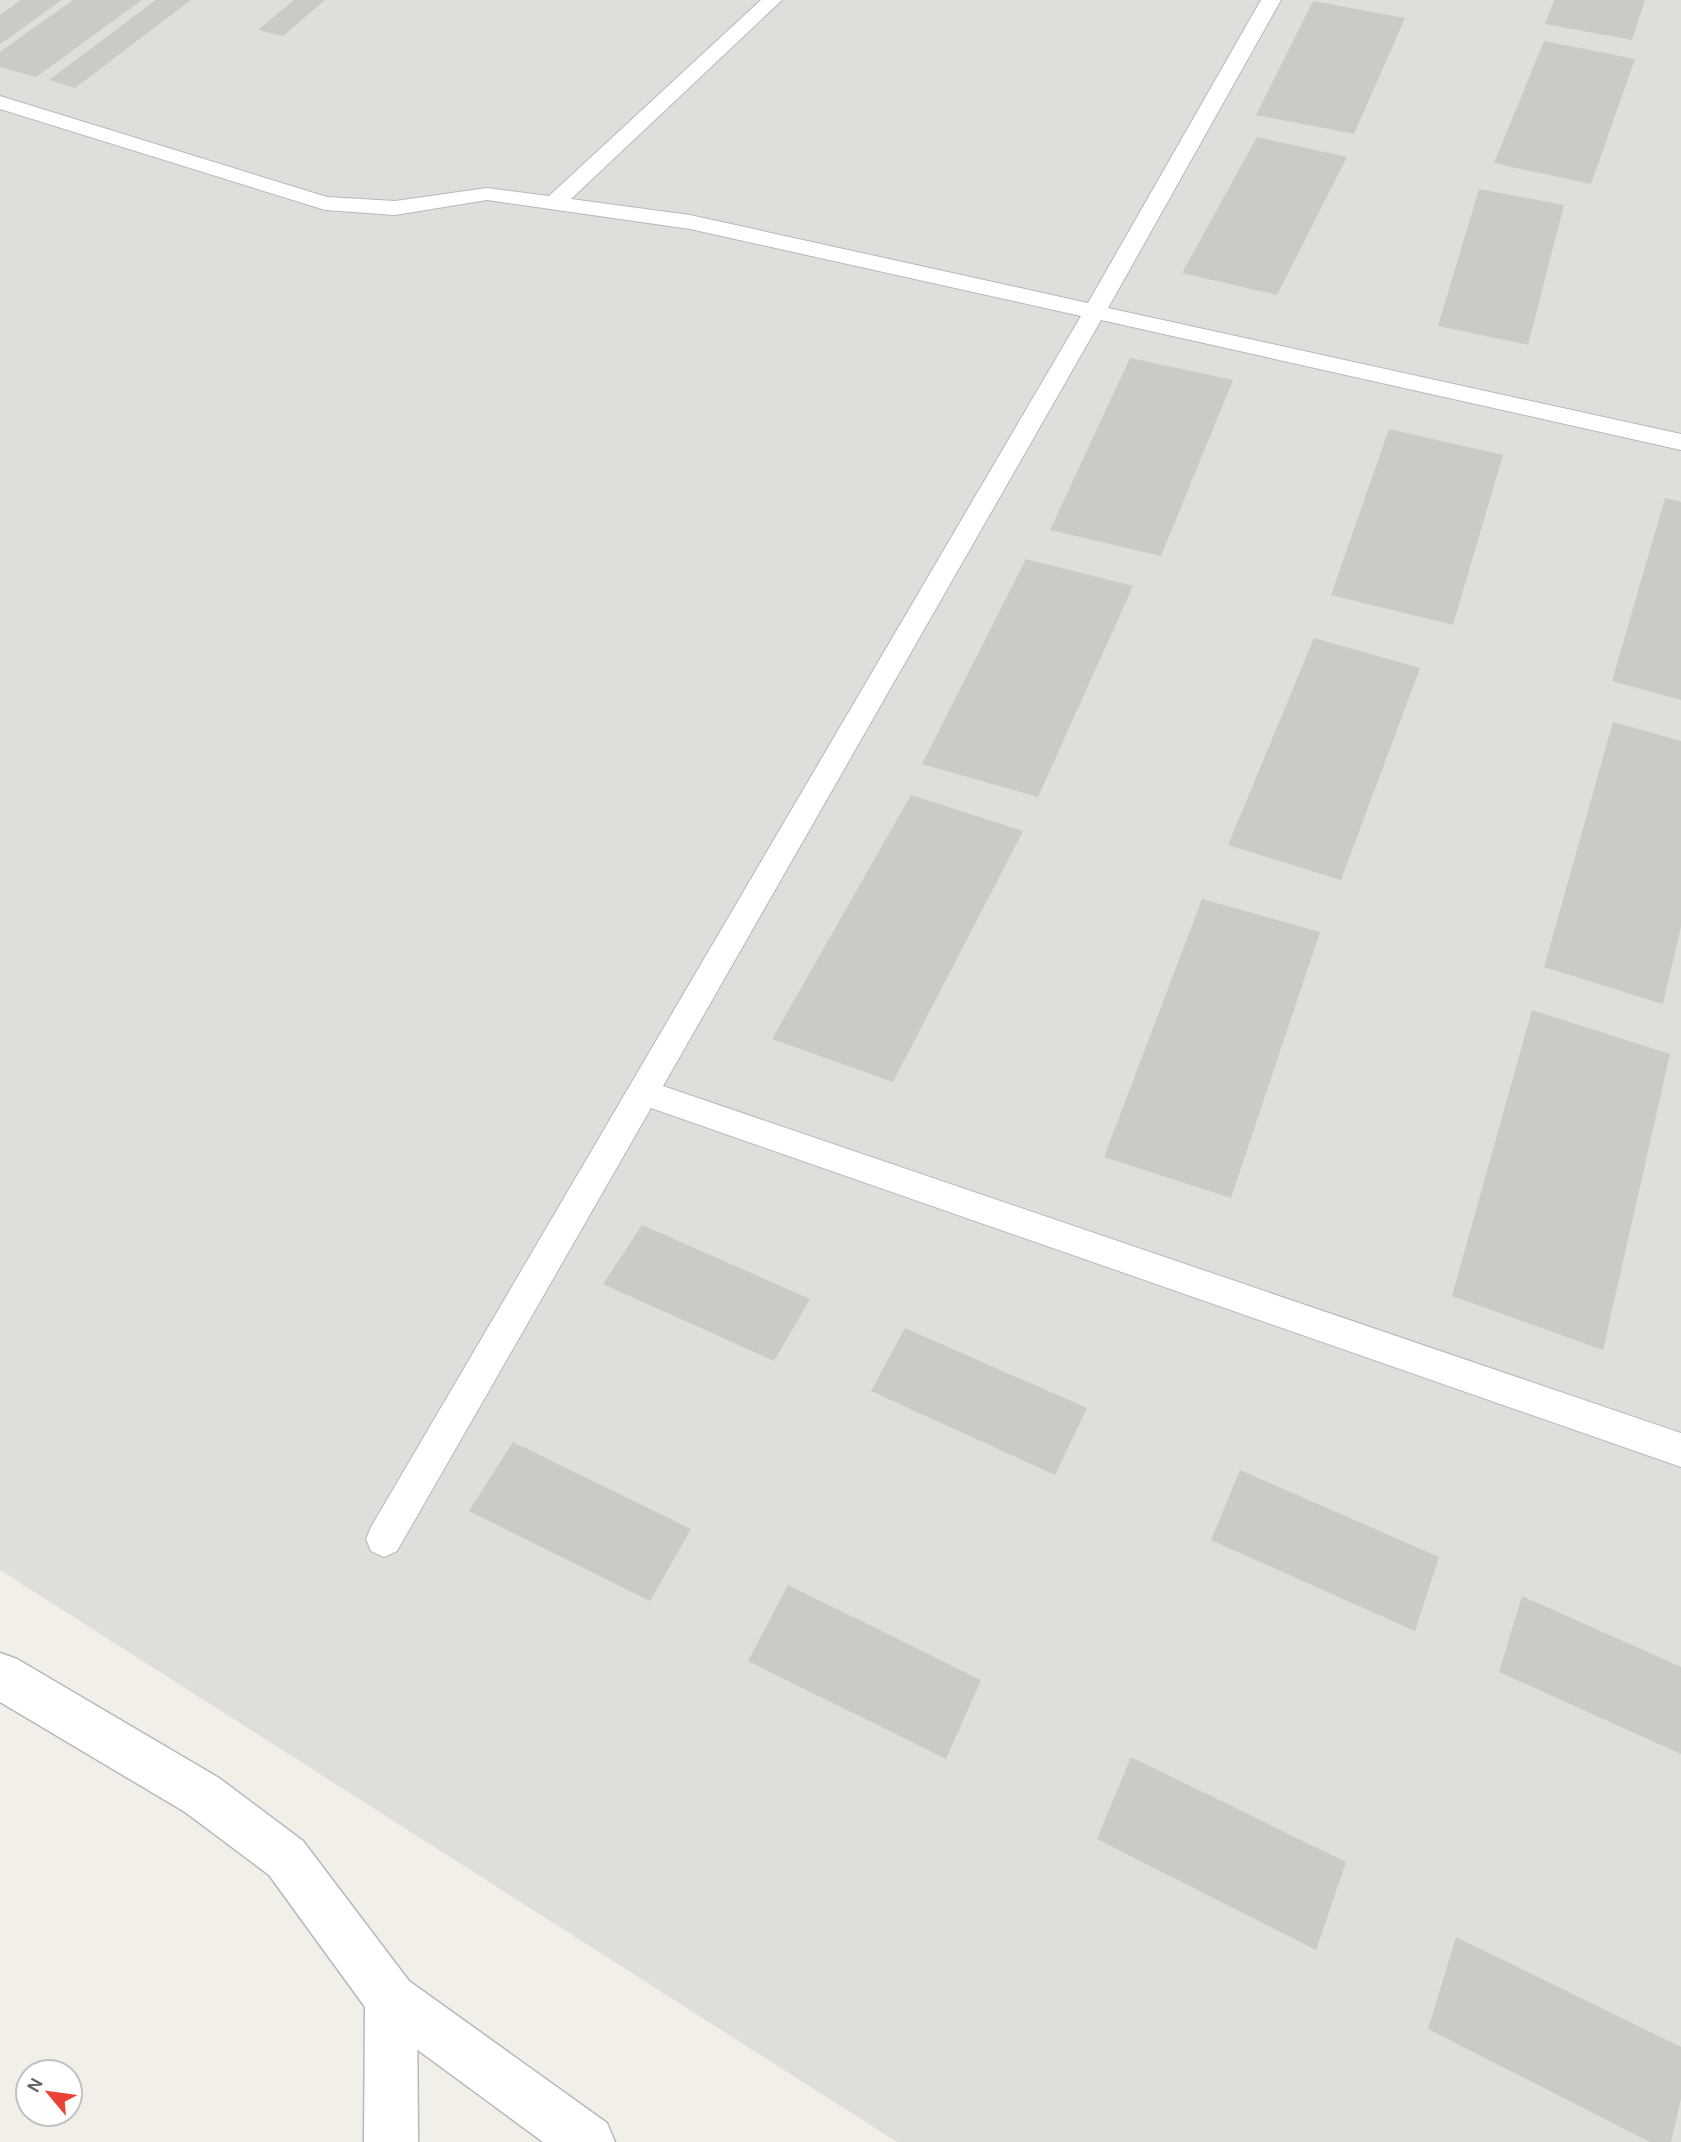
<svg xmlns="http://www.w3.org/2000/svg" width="1681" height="2142" viewBox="0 0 1681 2142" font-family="Karla,sans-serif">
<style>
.industrial{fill:#e0deda}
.building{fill:#cccac5}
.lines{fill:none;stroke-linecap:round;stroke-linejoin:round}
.service-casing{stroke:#b5b8bc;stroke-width:2}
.minor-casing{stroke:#b5b8bc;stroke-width:3}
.tertiary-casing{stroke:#b5b8bc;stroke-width:3}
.service{fill:#fff;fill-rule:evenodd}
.minor{fill:#fff;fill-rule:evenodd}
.tertiary{fill:#fff;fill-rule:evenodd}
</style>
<rect width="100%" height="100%" fill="#f1efe8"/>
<path class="industrial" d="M0 0H1681V2142H897L0 1570Z"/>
<path class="building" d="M21 0H62L0 44V15Z
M73 0H142L36 77 0 67V52Z
M156 0H191L75 88 49 80Z
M294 0H325L283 36 258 30Z
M1554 0H1645L1632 40 1545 24Z
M1313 1 1405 18 1354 134 1256 115Z
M1544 41 1635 59 1591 184 1494 163Z
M1257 137 1347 157 1277 295 1182 273Z
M1479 189 1564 205 1528 345 1438 326Z
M1130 358 1233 380 1161 556 1050 530Z
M1389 429 1503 455 1453 625 1331 595Z
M1665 498 1681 502V700L1612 681Z
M1026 559 1133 586 1038 797 922 764Z
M1314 638 1420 668 1341 880 1228 845Z
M1613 722 1681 741V927L1663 1004 1544 967Z
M911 795 1023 831 893 1082 772 1039Z
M1202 899 1320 932 1231 1198 1104 1157Z
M1532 1010 1670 1054 1603 1350 1452 1296Z
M642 1225 810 1299 774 1361 603 1284Z
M905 1328 1087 1408 1055 1475 871 1391Z
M513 1442 691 1529 650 1601 469 1511Z
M1240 1470 1439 1557 1415 1631 1211 1540Z
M788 1585 981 1680 946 1759 748 1661Z
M1522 1596 1681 1667V1754L1499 1672Z
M1131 1757 1346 1862 1316 1950 1097 1839Z
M1456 1937 1681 2047V2099L1671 2142H1650L1428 2029Z"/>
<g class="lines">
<defs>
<path id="service" d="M761 0H782L571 199 690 215 1088 303 1261 0H1281L1108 308 1681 434V450L1101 320 663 1086 1681 1433V1467L651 1108 397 1551 384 1557 371 1551 366 1539 371 1527 1081 316 690 229 487 200 395 215 325 210 0 109V96L327 197 395 201 487 188 549 196Z"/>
<path id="minor" d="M391 1973 409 1981 607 2123 615 2142H543L373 2017 365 1999 373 1981Z"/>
<path id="tertiary" d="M0 1653 17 1659 219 1778 303 1841 409 1981 417 1999 418 2142H364L365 2007 269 1875 185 1812 0 1702Z"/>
</defs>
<use href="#service" class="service-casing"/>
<use href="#minor" class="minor-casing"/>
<use href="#tertiary" class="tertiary-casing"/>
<use href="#service" class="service"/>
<use href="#minor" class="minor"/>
<use href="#tertiary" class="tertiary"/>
</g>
<g transform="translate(49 2093) rotate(299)"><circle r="33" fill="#ffffff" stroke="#bfc1c3" stroke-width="2"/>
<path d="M0-5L12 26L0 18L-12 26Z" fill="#ea4335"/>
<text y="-10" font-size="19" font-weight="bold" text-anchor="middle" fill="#5f6368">N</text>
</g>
</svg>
